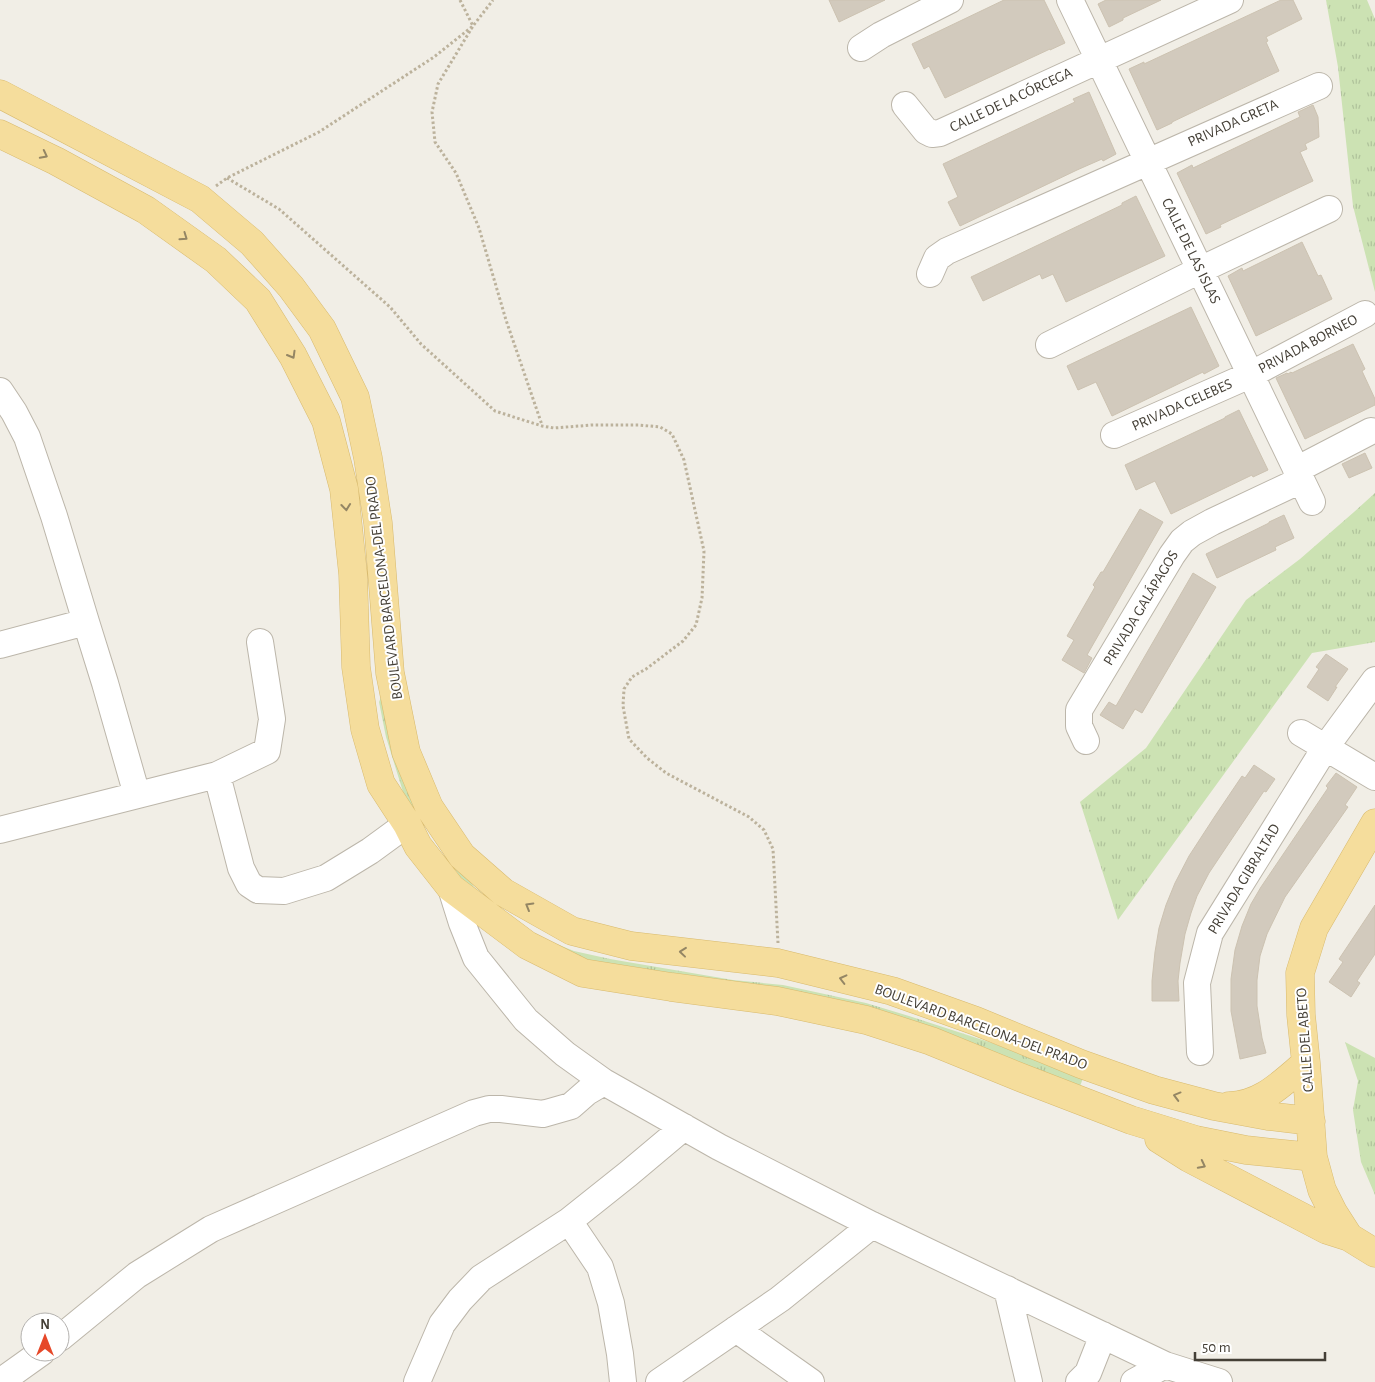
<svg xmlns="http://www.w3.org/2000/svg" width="1375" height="1382" viewBox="0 0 1375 1382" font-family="'Alegreya Sans',sans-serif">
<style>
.grass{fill:url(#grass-tufts)}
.building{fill:#d2cabd;stroke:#ccc2b1}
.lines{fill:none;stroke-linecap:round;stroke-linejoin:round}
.minor-casing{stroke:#bcb6aa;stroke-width:28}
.major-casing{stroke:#d8ba6e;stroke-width:29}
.path{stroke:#bcb29c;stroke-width:3;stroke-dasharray:2.5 2.5;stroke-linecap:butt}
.minor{stroke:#fff;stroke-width:26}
.major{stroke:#f5dd9c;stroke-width:28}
.oneway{stroke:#948664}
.labels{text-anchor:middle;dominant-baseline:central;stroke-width:4;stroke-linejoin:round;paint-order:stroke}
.street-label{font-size:15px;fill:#443f36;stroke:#fff}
</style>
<defs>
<pattern id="grass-tufts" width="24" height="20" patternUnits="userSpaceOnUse" patternTransform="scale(1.25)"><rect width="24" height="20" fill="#cce2b3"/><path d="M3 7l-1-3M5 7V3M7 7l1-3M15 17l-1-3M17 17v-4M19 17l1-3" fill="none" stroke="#b0c39b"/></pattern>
</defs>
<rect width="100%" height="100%" fill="#f1eee6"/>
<path class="grass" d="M1326 0H1367L1375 19V292L1353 206 1338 67Z
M1375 493V642L1312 653 1118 920 1080 802 1146 748 1246 600 1300 559 1354 512Z
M383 693 410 789 474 887 508 914 539 937 574 951 610 959 733 980 783 985 866 1003 909 1016 992 1043 1083 1078 1078 1092 906 1024 573 959 471 893 404 795 386 737 379 702Z
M1345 1042 1375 1058V1195L1361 1162 1353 1110 1358 1081Z"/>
<path class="building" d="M829 0H885L839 22Z
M1004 0H1044L1065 43 1050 50V49L945 98 929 66 924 69 912 44Z
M1106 0H1161L1123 18V20L1109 27 1098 4Z
M1281 0H1293L1302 19 1266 37 1268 41 1266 42 1279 71 1172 122V123L1157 130 1129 69 1144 62V64Z
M1089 92 1116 154 1103 161 1102 159 1077 170 960 226 948 202 958 197 943 164 1075 102 1073 99Z
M1313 105 1318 117 1319 137 1305 144 1307 149 1300 152 1313 181 1220 225 1221 227 1206 234 1177 173 1192 165 1193 168 1300 117 1298 112Z
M1136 196 1165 256 1066 302 1053 274 1042 279 1040 274 983 301 971 277 1122 205V203Z
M1302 242 1318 276 1321 275 1332 299 1256 336 1228 276 1242 268 1243 271Z
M1191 307 1219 366 1204 374 1203 372 1112 416 1096 382 1078 390 1067 366Z
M1353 344 1365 369 1362 371 1375 399V405L1305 439 1276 378 1287 373 1288 374 1291 372 1292 373Z
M1239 410 1268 470 1253 477 1252 475 1171 514 1155 481 1136 490 1125 465 1225 418V417Z
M1365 453 1372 468 1349 478 1342 464Z
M1140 509 1163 522 1087 655 1092 658 1084 673 1062 660 1074 640 1067 636 1095 587 1093 585 1101 572H1103Z
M1284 515 1294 538 1275 547 1276 550 1217 578 1206 554 1269 523V522Z
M1193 573 1216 587 1142 713 1135 709 1123 729 1100 715 1109 702 1116 706Z
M1326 654 1348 669 1335 687H1337L1328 701 1307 687 1319 669 1316 667Z
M1254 765 1275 779 1266 792 1264 791 1219 858 1209 873 1197 896 1191 913 1185 934 1180 963 1178 981 1179 1001H1152V981L1155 952 1159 928 1166 905 1175 883 1189 856 1215 816 1242 776 1245 778Z
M1336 773 1357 787 1345 805 1348 807 1285 897 1267 934 1260 956 1257 980V1006L1262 1038 1266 1053 1240 1059 1231 1011V979L1235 950 1242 926 1251 904 1261 887 1328 788 1326 786Z
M1375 905V954L1357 981 1360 983 1351 997 1329 982 1343 962 1339 959Z"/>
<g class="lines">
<defs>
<path id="minor" d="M1070 0 1312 502
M861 48 881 35 950 0
M905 105 926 131 932 134 940 133 1230 0
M930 274 937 258 947 251 1319 86
M1049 345 1200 270 1329 209
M0 391 14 412 27 437 54 516 86 622 105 683 137 795
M1114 435 1250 375 1365 314
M1296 470 1371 431
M0 645 86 622
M1301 733 1375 777
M1086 741 1079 726V710L1172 555 1182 541 1192 533 1212 522 1301 480
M217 775 241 868 249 884 258 890 284 891 326 878 370 851 407 824
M0 830 217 775 267 751 272 719 260 642
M451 888 462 923 476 958 526 1020 565 1054 604 1082 719 1147 872 1225 1165 1365 1219 1382
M1200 1052 1197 983 1210 933 1325 748 1375 680
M569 1221 600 1267 611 1303 620 1354 623 1382
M1007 1289 1029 1382
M736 1329 811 1382
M60 1338 137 1275 211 1229 474 1113 489 1109H501L543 1114 571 1106 587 1092 604 1082
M0 1382 42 1352
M417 1382 442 1324 460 1300 481 1278 569 1221 628 1174 684 1127
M659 1382 780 1299 872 1225
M1079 1382 1088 1373 1103 1335
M1134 1382 1165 1365"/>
<path id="major" d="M0 94 200 199 252 243 291 287 322 329 355 397 368 458 378 523 390 673 406 752 429 807 462 856 503 892 572 931 631 946 778 963 892 991 976 1021 1081 1064 1154 1090 1214 1106 1268 1116 1311 1121
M0 134 56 161 146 210 216 260 258 300 293 356 326 421 344 489 353 574 356 667 365 729 381 784 407 824 418 846 451 888 527 945 583 973 671 987 777 1001 866 1020 931 1041 1022 1078 1131 1120 1196 1140 1246 1150 1313 1157
M1375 823 1314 928 1300 973 1301 1015 1306 1063 1313 1157 1322 1190 1333 1212 1349 1237 1375 1253
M1229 1106C1262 1105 1282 1083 1306 1063
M1159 1139 1189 1158 1327 1230 1349 1237"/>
</defs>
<use href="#minor" class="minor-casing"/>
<use href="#major" class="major-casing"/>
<path class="path" d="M460 0 473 26 438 84 432 112 435 142 456 173 479 228 506 320 542 425
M227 178 279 209 390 307 421 344 495 411 542 426 554 428 592 425H639L660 427 672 434 684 460 704 551 702 598 696 625 683 641 646 669 632 677 624 689 623 706 629 739 647 758 666 773 749 817 764 830 773 849 778 943
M216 186 227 178 319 132 434 57 473 26 493 0"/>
<use href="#minor" class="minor"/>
<use href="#major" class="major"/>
</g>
<defs><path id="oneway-chevron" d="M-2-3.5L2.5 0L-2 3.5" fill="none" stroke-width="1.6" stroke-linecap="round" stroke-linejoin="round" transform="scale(1.25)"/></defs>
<g class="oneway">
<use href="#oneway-chevron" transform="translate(44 155) rotate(27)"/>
<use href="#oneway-chevron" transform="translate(184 237) rotate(35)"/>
<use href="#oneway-chevron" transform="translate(292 355) rotate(60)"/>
<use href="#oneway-chevron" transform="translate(346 507) rotate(84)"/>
<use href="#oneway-chevron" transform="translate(529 906) rotate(-150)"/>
<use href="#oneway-chevron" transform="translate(683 952) rotate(-174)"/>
<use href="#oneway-chevron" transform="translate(843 979) rotate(-166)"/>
<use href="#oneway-chevron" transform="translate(1177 1096) rotate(-165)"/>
<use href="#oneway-chevron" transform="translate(1202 1165) rotate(27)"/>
</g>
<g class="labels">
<g class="street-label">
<text transform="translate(1011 100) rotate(-25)">CALLE DE LA CÓRCEGA</text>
<text transform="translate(1233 123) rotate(-24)">PRIVADA GRETA</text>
<text transform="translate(1191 251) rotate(64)">CALLE DE LAS ISLAS</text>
<text transform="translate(1308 344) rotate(-28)">PRIVADA BORNEO</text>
<text transform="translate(1182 405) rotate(-24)">PRIVADA CELEBES</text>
<text transform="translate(384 588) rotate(-97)">BOULEVARD BARCELONA-DEL PRADO</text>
<text transform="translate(1141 608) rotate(-59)">PRIVADA GALÁPAGOS</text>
<text transform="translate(1244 879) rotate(-59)">PRIVADA GIBRALTAD</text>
<text transform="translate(981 1027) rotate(20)">BOULEVARD BARCELONA-DEL PRADO</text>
<text transform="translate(1305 1040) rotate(-94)">CALLE DEL ABETO</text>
</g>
</g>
<g transform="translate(45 1337)"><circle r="24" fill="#ffffff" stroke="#b4b2af"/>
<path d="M0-4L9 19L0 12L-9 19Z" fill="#e64829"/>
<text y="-8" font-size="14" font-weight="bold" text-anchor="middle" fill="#443f36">N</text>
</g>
<path d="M1195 1352v8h130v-8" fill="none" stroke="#443f36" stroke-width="2.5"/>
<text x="1202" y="1352" font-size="15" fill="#443f36" stroke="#ffffff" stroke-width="4" paint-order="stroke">50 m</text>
</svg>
